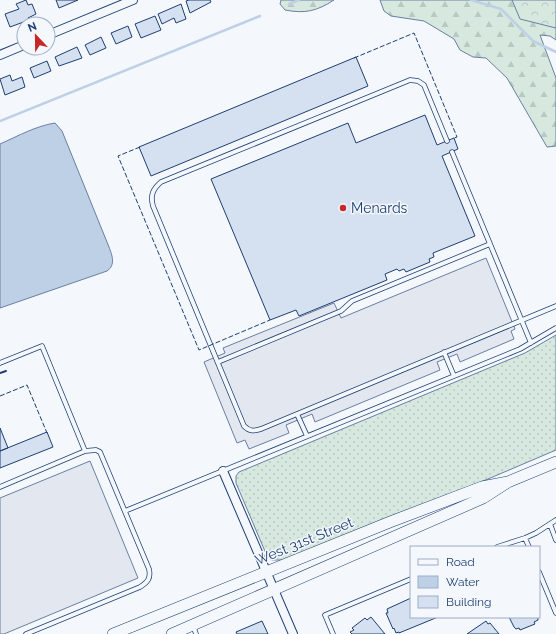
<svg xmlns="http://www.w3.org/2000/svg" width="556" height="634" viewBox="0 0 556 634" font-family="Raleway,sans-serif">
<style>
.grass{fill:url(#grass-dots);stroke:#687fa3}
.forest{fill:url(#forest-firs);stroke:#687fa3}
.park{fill:url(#park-crowns);stroke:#687fa3}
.parking{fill:#e3e8f0;stroke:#687fa3}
.water{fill:#bed0e5;stroke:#687fa3}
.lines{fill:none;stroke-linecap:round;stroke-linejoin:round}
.stream{stroke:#bed0e5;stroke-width:2.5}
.building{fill:#d5e0f0;stroke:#1d3f73}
.lane-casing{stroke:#1d3f73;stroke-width:5.5}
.street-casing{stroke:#1d3f73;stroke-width:10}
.secondary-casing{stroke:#1d3f73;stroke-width:12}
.lane{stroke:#f4f7fb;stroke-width:4}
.street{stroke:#f4f7fb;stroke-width:8}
.secondary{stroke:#f4f7fb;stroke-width:11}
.fence{stroke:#1d3f73;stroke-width:1;stroke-dasharray:5 2;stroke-linecap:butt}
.wall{stroke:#1d3f73;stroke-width:2}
.poi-dot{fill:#c62828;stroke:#f4f7fb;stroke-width:1.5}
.labels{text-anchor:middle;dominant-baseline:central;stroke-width:3;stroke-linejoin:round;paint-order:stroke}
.poi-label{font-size:14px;fill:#1d3f73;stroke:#f4f7fb;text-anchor:start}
.street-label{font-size:14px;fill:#1d3f73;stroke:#f4f7fb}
</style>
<defs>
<pattern id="grass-dots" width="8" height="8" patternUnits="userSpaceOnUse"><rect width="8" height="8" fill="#d7e8df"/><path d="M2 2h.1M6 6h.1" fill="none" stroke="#b8c8c3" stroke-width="1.8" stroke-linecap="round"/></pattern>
<pattern id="forest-firs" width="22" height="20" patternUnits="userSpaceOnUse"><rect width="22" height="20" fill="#d7e8df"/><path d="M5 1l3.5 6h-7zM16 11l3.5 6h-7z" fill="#b8c8c3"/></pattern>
<pattern id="park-crowns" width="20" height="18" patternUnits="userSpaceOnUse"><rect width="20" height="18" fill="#d7e8df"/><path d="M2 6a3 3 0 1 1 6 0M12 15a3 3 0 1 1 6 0" fill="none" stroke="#b8c8c3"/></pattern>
</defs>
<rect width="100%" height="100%" fill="#f4f7fb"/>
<path class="grass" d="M556 335V450L488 479 283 560H272L267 556 236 483V476L239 472 525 353Z"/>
<path class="forest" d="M281 0H334C317 11 305 14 285 10L280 4Z
M380 0H556V40L550 36 540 35 556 78V146L547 147 507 78 486 58 473 57 460 50 454 39 424 21 391 16 384 11Z"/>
<path class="park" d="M512 0H556V28L520 19Z"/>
<path class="parking" d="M486 258 515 329 511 331 514 339 460 362 457 354 437 362 440 370 315 422 312 414 286 425 289 433 249 449 245 440 237 443 204 362 225 353 223 348 334 303 341 318Z
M90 461 138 578 4 634H0V498Z"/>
<path class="water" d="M55 123 62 131 109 247C112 255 116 265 107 271L0 308V144C18 136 36 126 55 123Z"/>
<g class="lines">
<path class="stream" d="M471 0 501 9 533 41 556 52
M289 4 299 0
M0 121 260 16"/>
</g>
<path class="building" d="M26 0 28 5 32 4 36 14 28 18 29 20 10 27 5 14 19 9 16 4Z
M56 0H78L59 8Z
M189 0H210L211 2 190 13 186 1Z
M181 4 186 19 176 23 174 18 162 24 158 14Z
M155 16 161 30 141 38 135 24Z
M128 26 132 37 116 44 111 33Z
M101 37 106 48 90 55 85 45Z
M77 47 82 58 59 66 55 57Z
M356 57 368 86 151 176 139 147Z
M47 61 51 71 34 78 30 68Z
M10 75 12 81 22 77 25 87 5 95 0 79Z
M425 115 437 145 454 138 458 149 442 156 475 236 433 253 434 257 429 259 430 262 406 272 404 269 399 271 397 269 385 274 387 280 299 316 296 310 270 320 211 179 348 123 356 143Z
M0 428 8 448 0 451Z
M47 432 53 447 0 468V451Z
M411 598V617H438L399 633V632L396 633 394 628 393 629 386 613H388L387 609Z
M371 617 385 634H352L350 632 354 630 352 628 365 618 367 620Z
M509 617H539L538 618V620L534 622 535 624 520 630 519 628 516 629 514 627Z
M262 621 268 634H237L236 632Z
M486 621 488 624 490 623 499 634H467Z"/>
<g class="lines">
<defs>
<path id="lane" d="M447 141 424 85 418 81 410 80 161 182C153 189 150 195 153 206L244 426C250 432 254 431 261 429L556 306
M452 152 531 343
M444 352 454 376
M218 362 341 311 352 301 490 244
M0 363 42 346 85 451
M297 414 307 436
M0 487 85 451 96 450 100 452 149 569C151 578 148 582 140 587L26 634
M125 511 520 349 556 328
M550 524 556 540
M525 538 529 547
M497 547 525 538 536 533 556 520
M539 572 556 613
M193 625 196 634
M333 634 325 615 411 579"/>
<path id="street" d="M48 35 133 0
M0 55 24 45
M223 471 293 634"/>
<path id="secondary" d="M113 634 390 522 482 487 508 482
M172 634 483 498 508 482 556 462"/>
</defs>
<use href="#lane" class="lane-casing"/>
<use href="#street" class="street-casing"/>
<use href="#secondary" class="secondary-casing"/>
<use href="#lane" class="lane"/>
<use href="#street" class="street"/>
<use href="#secondary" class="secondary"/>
<path class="fence" d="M354 58 414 33 457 137 454 138
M140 147 118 156 199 350 270 320
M0 396 27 385 47 433"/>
<path class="wall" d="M0 373 6 371"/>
</g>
<circle class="poi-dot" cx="343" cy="208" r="4"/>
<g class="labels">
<g class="poi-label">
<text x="351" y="208">Menards</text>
</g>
<g class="street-label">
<text transform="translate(304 541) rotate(-22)">West 31st Street</text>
</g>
</g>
<rect x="410" y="546" width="130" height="72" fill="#f4f7fb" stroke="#9eadc5"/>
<rect x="418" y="559" width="20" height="6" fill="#f4f7fb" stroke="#9eadc5"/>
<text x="446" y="566" font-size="12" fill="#1d3f73">Road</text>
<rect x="418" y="576" width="20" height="12" fill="#bed0e5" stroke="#9eadc5"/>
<text x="446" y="586" font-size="12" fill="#1d3f73">Water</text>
<rect x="418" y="596" width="20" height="12" fill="#d5e0f0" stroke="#9eadc5"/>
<text x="446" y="606" font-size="12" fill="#1d3f73">Building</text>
<g transform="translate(36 36) rotate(338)"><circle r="19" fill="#f4f7fb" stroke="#9eadc5"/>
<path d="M0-3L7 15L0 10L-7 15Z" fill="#c62828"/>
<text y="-6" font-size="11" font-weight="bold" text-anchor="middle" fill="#1d3f73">N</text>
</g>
</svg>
